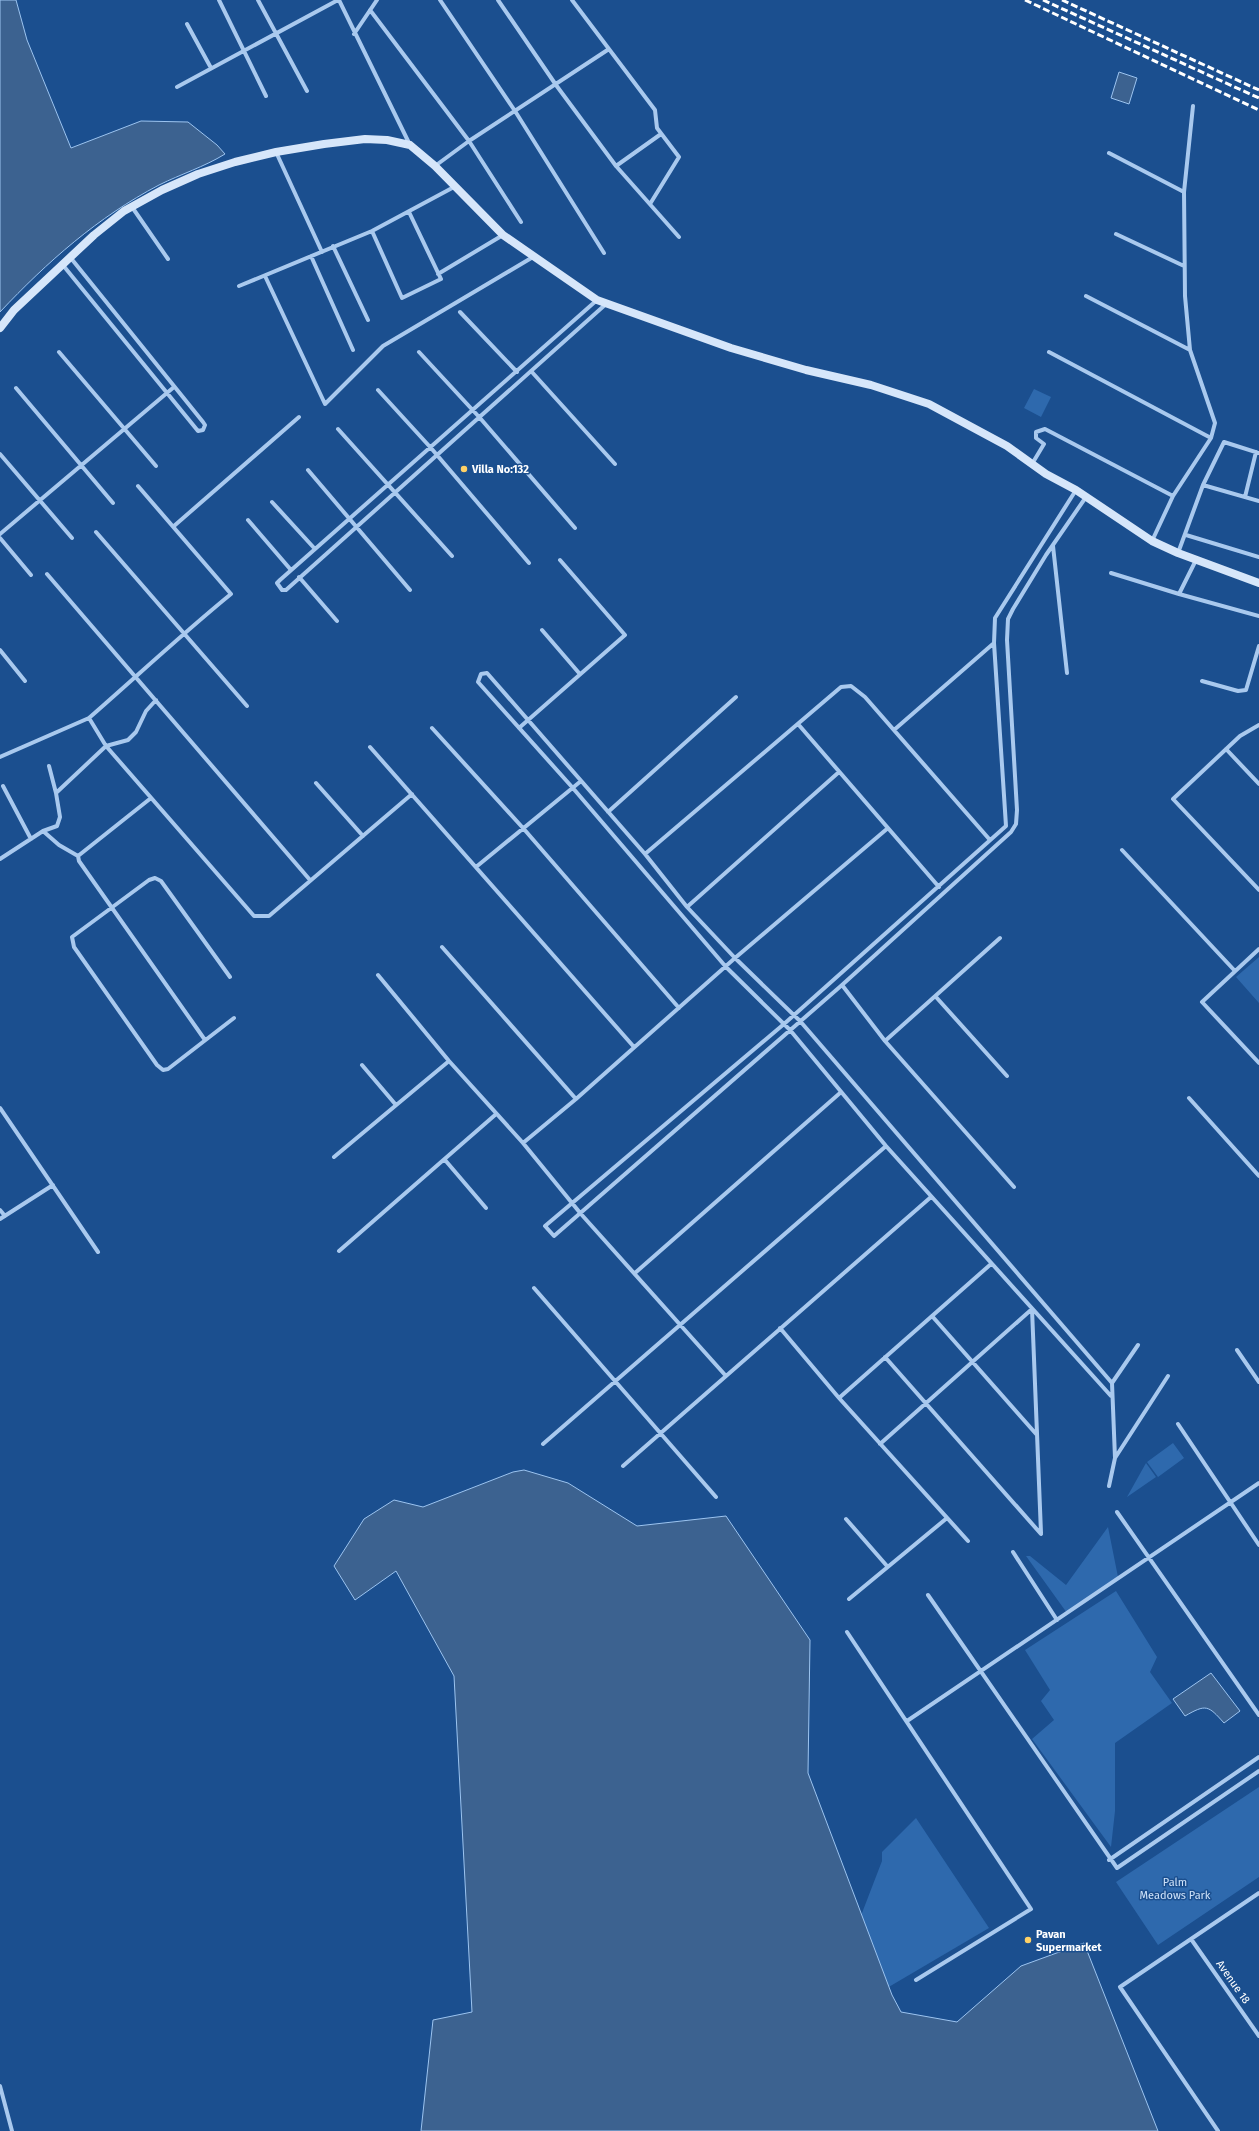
<svg xmlns="http://www.w3.org/2000/svg" width="1259" height="2131" viewBox="0 0 1259 2131" font-family="'Fira Sans',sans-serif">
<style>
.green{fill:#2e69ad}
.water{fill:#3c6290;stroke:#9cc4f0}
.lines{fill:none;stroke-linecap:round;stroke-linejoin:round}
.minor{stroke:#a9c9ee;stroke-width:4}
.secondary{stroke:#d6e6fa;stroke-width:8}
.rail{stroke:#fff;stroke-width:3;stroke-dasharray:7 3;stroke-linecap:butt}
.poi-dot{fill:#ffd166;stroke:#1b4f8f;stroke-width:1.5}
.labels{text-anchor:middle;dominant-baseline:central;stroke-width:3;stroke-linejoin:round;paint-order:stroke}
.poi-label{font-size:11px;font-weight:bold;fill:#fff;stroke:#1b4f8f;text-anchor:start}
.park-label{font-size:11px;fill:#cfe3fa;stroke:#1b4f8f}
.street-label{font-size:11px;fill:#fff;stroke:#1b4f8f}
</style>
<rect width="100%" height="100%" fill="#1b4f8f"/>
<path class="green" d="M1034 389 1051 397 1041 417 1024 408Z
M1259 957V1003L1236 977Z
M1173 1443 1184 1458 1158 1477 1147 1462Z
M1146 1463 1156 1477 1127 1497Z
M1108 1527 1118 1577 1067 1613 1026 1556H1030L1066 1585Z
M1116 1591 1157 1657 1150 1672 1172 1703 1115 1743V1811L1111 1847 1032 1739 1054 1720 1041 1701 1050 1690 1025 1650Z
M1259 1787V1877L1158 1945 1116 1882Z
M916 1818 989 1928 887 1988 857 1926 882 1861V1852Z"/>
<path class="water" d="M0 0H16L27 40 71 148 141 121 188 122 217 145 225 154C204 167 181 174 159 185 98 217 47 262 0 312Z
M1119 72 1137 78 1129 104 1111 98Z
M524 1470 568 1483 637 1526 726 1516 810 1640 808 1773 892 1995 901 2012 957 2022 1021 1966 1084 1943 1158 2131H421L433 2020 472 2012 454 1676 396 1571 355 1600 334 1566 364 1519 394 1500 423 1507 513 1472Z
M1211 1673 1240 1711 1224 1723C1208 1705 1206 1704 1185 1716L1173 1699Z"/>
<g class="lines">
<path class="minor" d="M219 0 266 96
M258 0 307 91
M339 0 410 145
M440 0 515 111 604 253
M498 0 556 85 616 166 679 237
M572 0 655 110 657 128 679 157 650 204
M370 10 469 141 521 222
M187 24 211 68
M354 34 377 0
M177 87 338 0
M276 152 322 252
M1109 153 1184 192
M435 166 469 141 609 49
M616 166 661 134
M132 207 168 259
M372 231 402 298 441 279 409 212
M1116 234 1184 266
M333 246 368 320
M311 256 353 350
M62 264 198 431 203 430 205 425 203 422 70 257
M438 274 503 235
M265 276 325 404 383 346 533 257
M239 286 372 231 454 187
M1086 296 1190 350
M597 300 280 580 277 583 282 590H286L606 304
M460 312 517 372
M59 352 156 466
M419 352 480 418 575 528
M1049 352 1211 438
M531 371 615 464
M16 388 113 503
M378 390 431 448 529 563
M338 429 452 556
M0 454 72 538
M1032 464 1044 444 1036 438V432L1045 429 1173 496
M308 470 410 590
M1203 485 1259 501
M1076 490 995 618 994 643 1006 826 784 1024 545 1226 554 1236 842 985 1011 832 1016 824 1017 810 1007 640 1008 619 1013 609 1046 555 1086 497
M1245 497 1256 452
M272 502 315 549
M248 520 291 570
M174 526 299 417
M96 532 247 706
M0 534 174 387
M1186 535 1259 557
M0 538 31 575
M1152 541 1173 496 1211 438 1215 423 1190 350 1185 296 1184 192 1193 106
M1053 546 1067 673
M1178 553 1203 485 1224 442 1259 453
M1196 560 1179 594 1259 616
M1111 573 1179 594
M47 574 310 880
M299 577 337 621
M542 630 579 673
M0 650 25 681
M1202 681 1238 691 1246 690 1259 646
M89 718C136 677 182 634 231 594L138 486
M798 724 939 887
M1259 725 1240 736 1173 799 1259 890
M432 728 523 828 679 1008
M519 728 625 635 560 560
M894 730 994 643
M370 747 634 1047
M1226 749 1259 784
M0 757 89 718 106 746 254 916H269L412 794
M49 766 56 793
M316 783 363 836
M3 786 31 839
M151 798 78 856 79 861 205 1040
M608 812 736 697
M43 831 59 845 78 856
M1122 850 1235 971
M645 854 841 687 851 686 865 697 990 840
M0 859 43 831 57 826 60 817 56 793 106 746 128 740 136 732 146 711 156 700
M476 867 581 781
M687 907 839 772
M442 947 576 1099
M1259 949 1202 1002 1259 1063
M378 975 449 1061 523 1143 581 1214 726 1376
M230 977 161 881 155 878 149 880 72 937 74 947 157 1065 163 1070 168 1069 234 1018
M842 985 885 1041 1014 1187
M936 997 1007 1076
M885 1041 1000 938
M362 1065 396 1105
M1189 1098 1259 1176
M0 1108 98 1252
M523 1143 576 1099 735 958 888 828
M334 1157 449 1061
M445 1160 486 1208
M0 1210 5 1216
M0 1219 53 1185
M339 1251 495 1115
M635 1273 840 1093
M534 1288 716 1497
M1032 1309 1041 1533
M932 1316 1037 1435
M780 1328 839 1398 968 1541
M1237 1350 1259 1382
M885 1357 1041 1534
M1111 1396 886 1146 790 1030 726 967 572 787 478 682 481 674 487 673 645 854 687 907 735 958 800 1021 1112 1383 1138 1345
M839 1398 991 1264
M1178 1424 1259 1545
M543 1444 886 1146
M880 1444 1032 1309
M1115 1458 1168 1376
M623 1466 931 1197
M1109 1486 1115 1458 1112 1383
M1117 1512 1259 1715
M846 1519 887 1566
M1013 1552 1057 1620
M928 1595 1117 1868 1259 1771
M849 1599 947 1518
M847 1632 1031 1909 916 1980
M907 1721 1259 1483
M1109 1860 1259 1757
M1191 1939 1259 2036
M0 2086 12 2131
M1218 2131 1120 1987 1259 1893"/>
<path class="secondary" d="M0 328 14 310 94 235 124 211 162 190 198 174 235 162 276 152 324 144 365 139 387 140 410 145 435 166 503 235 597 300 731 348 806 370 871 385 929 404 1007 446 1046 474 1076 490 1152 541 1178 553 1259 583"/>
<path class="rail" d="M1025 0 1259 110
M1043 0 1259 98
M1062 0 1259 90"/>
</g>
<g class="poi-dot">
<circle cx="464" cy="469" r="4"/>
<circle cx="1028" cy="1940" r="4"/>
</g>
<g class="labels">
<g class="poi-label">
<text x="472" y="469">Villa No:132</text>
<text x="1036" y="1934">Pavan<tspan x="1036" dy="13">Supermarket</tspan></text>
</g>
<g class="park-label">
<text x="1175" y="1882">Palm<tspan x="1175" dy="13">Meadows Park</tspan></text>
</g>
<g class="street-label">
<text transform="translate(1233 1982) rotate(55)">Avenue 18</text>
</g>
</g>
</svg>
